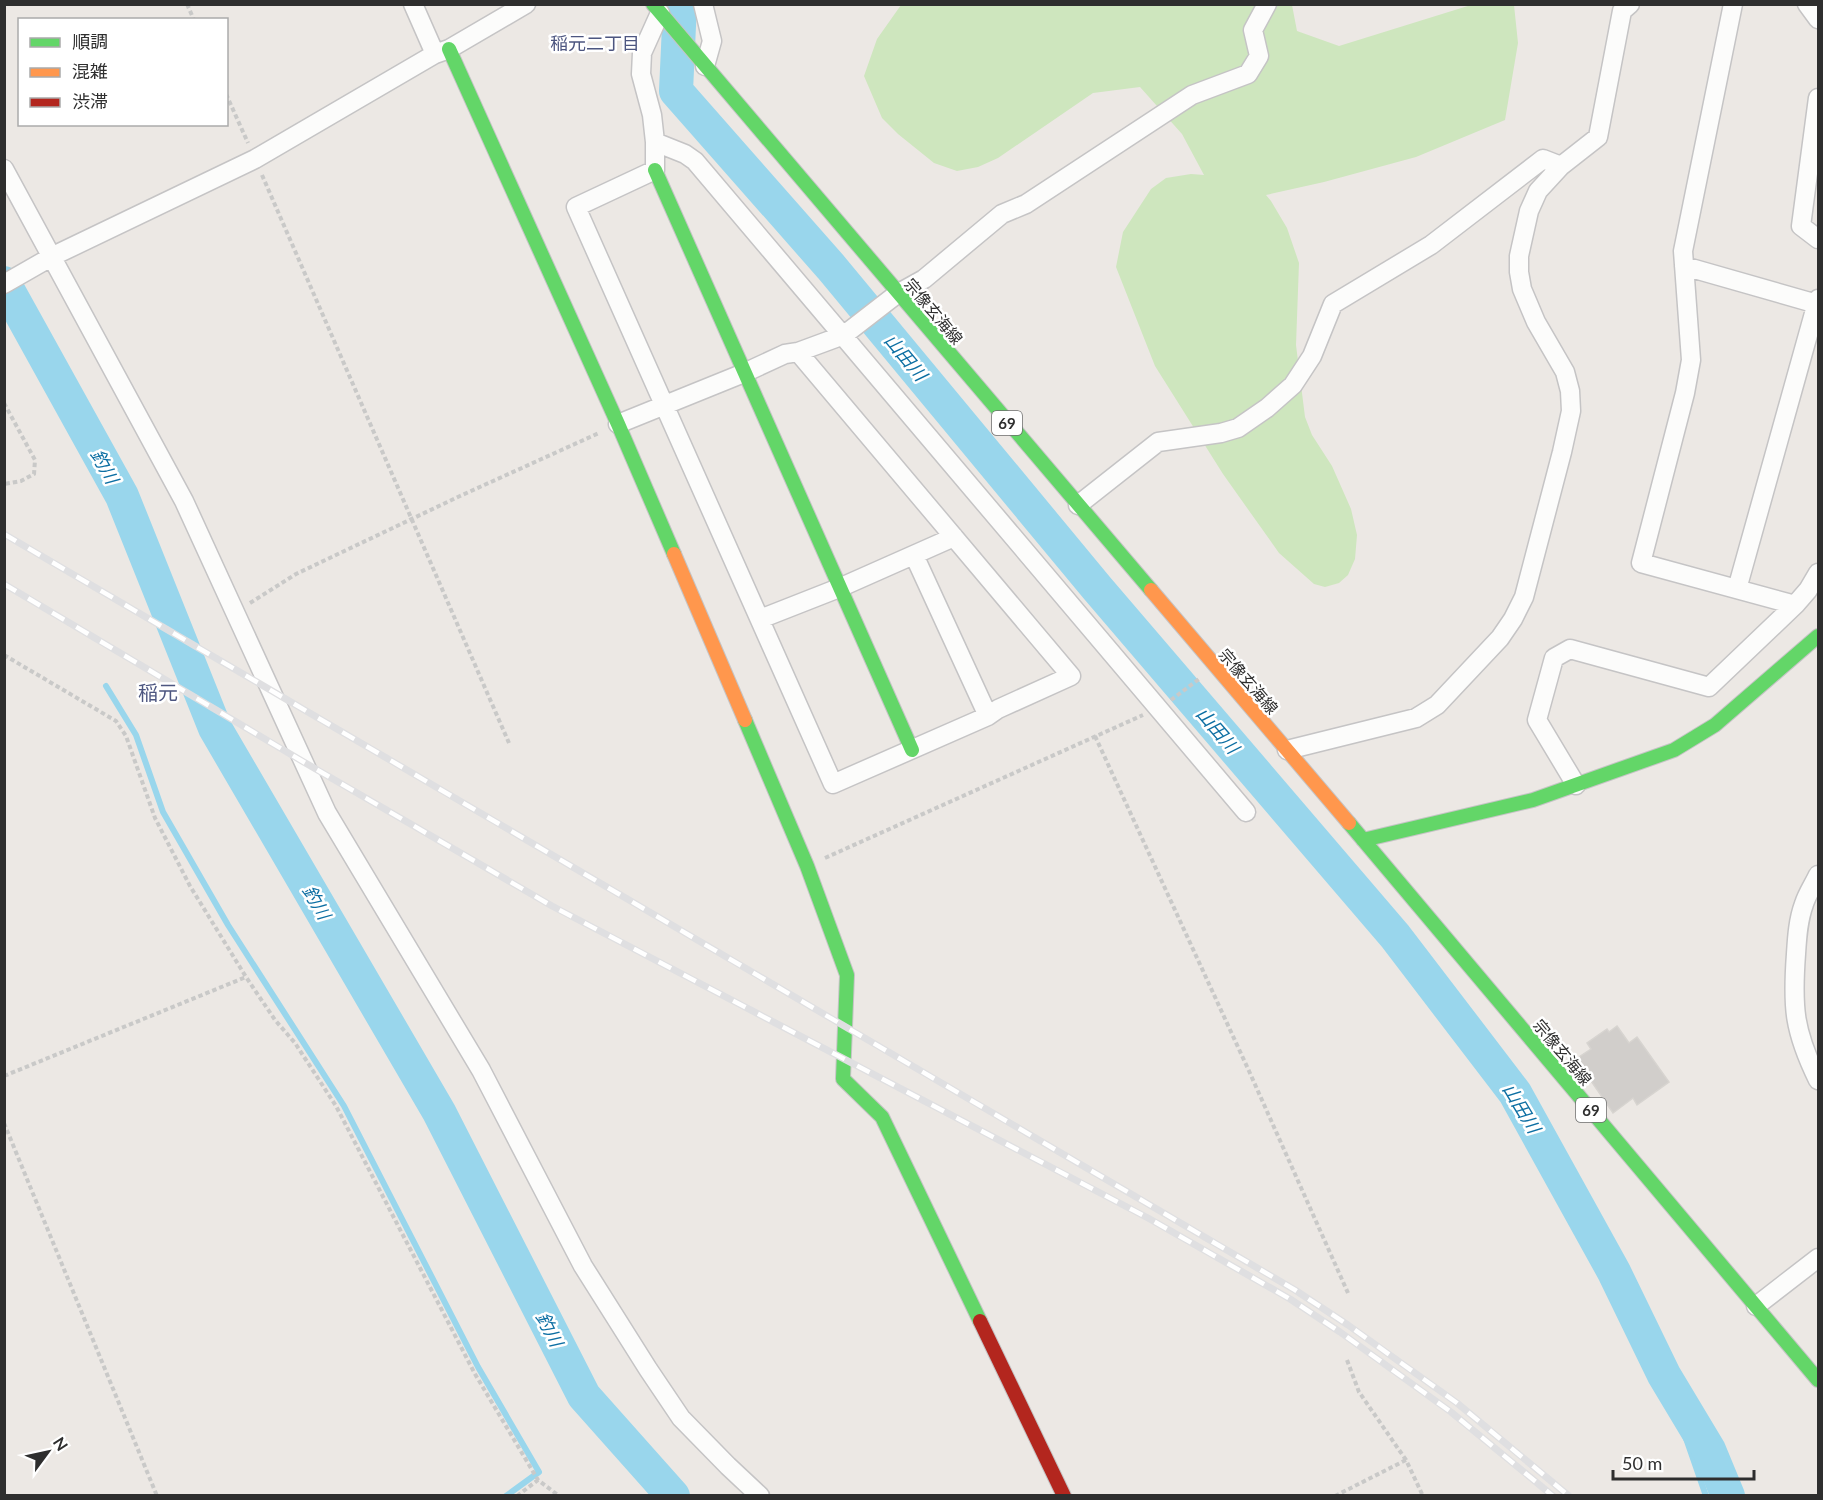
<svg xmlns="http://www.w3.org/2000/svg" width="1823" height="1500" viewBox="0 0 1823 1500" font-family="Lato,'Noto Sans JP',sans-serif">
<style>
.green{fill:#cee6be}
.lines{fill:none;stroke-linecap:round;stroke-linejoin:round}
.stream{stroke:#99d6ec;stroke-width:6}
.river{stroke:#99d6ec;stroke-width:34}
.building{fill:#d1cecb;stroke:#d7d4d0;stroke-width:1.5}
.street-casing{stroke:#c5c4c5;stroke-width:21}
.fast-casing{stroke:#c5c4c5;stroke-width:16}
.slow-casing{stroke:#c5c4c5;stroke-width:16}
.jam-casing{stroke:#c5c4c5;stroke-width:16}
.path{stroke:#c9c9c8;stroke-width:4;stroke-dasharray:4.5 3;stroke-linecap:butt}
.street{stroke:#fcfcfb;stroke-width:18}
.fast{stroke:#63d668;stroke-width:14}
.slow{stroke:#ff974d;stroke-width:14}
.jam{stroke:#b3261e;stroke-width:14}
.rail-casing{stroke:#dfdfe1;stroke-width:7}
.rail{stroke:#fff;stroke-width:4.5;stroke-dasharray:14;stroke-linecap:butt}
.labels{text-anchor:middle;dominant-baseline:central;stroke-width:5;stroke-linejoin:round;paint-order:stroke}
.shield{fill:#fff;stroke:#6d6d6d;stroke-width:1.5}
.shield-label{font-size:15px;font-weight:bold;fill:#2e2e2e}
.street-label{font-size:16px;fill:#2e2e2e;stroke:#fff}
.neighbourhood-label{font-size:18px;fill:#4d5680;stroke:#fff}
.water-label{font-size:18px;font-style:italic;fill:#0d6fa3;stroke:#fff}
.quarter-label{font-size:20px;fill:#4d5680;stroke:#fff}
</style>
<rect width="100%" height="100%" fill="#ece8e4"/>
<path class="green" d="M901 5H1292L1297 31 1339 46 1471 5H1514L1518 43 1505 120 1416 157 1324 182 1266 195 1271 201 1287 228 1299 263 1296 345 1305 417 1312 435 1332 466 1351 509 1357 535 1355 559 1348 575 1339 583 1325 587 1314 584 1279 553 1223 474 1155 366 1116 267 1123 232 1151 189 1166 178 1191 174 1204 175 1182 134 1140 87 1093 93 998 158 978 167 957 171 934 163 898 134 882 118 864 76 877 39Z"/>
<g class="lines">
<path class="stream" d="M106 686 136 735 163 812 228 925 344 1106 478 1367 539 1472 506 1496
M1664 1375 1706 1496"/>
<path class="river" d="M680 4 676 91 831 267 1097 588 1395 936 1515 1093 1614 1272 1664 1375 1709 1450 1728 1496
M4 283 122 496 215 728 439 1112 584 1396 673 1496"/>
</g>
<path class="building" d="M1617 1026 1629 1043 1637 1037 1669 1082 1637 1105 1633 1098 1613 1113 1576 1059 1591 1049 1587 1043 1607 1029 1609 1032Z"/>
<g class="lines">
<defs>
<path id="street" d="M413 4 435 54
M703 4 712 41 705 66
M1733 4 1683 251 1691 360 1685 393 1641 563 1795 605
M1807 4 1818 19
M660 13 642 53 641 74 652 115 655 142V170L576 207 833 784 988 716 998 709 1071 676 798 352
M1818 98 1801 226 1818 239
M655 142 685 154 695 161 1246 812
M4 169 184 501 327 813 481 1070 583 1266 648 1369 681 1418 728 1466 760 1496
M1684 266 1817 304
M4 284 53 256 255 159 435 54 449 49 526 4
M618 424 744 373 785 354 798 352 844 335 897 294 924 279 1002 214 1026 204 1192 95 1248 74 1259 56 1253 30 1267 4
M1078 505 1158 442 1221 433 1238 428 1267 408 1293 385 1312 356 1333 304 1431 245 1543 159 1561 166
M914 555 988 716
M1737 589 1818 299
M760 619 839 588 954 537
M1287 750 1416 718 1437 705 1500 638 1513 619 1524 597 1562 452 1571 411 1570 391 1565 372 1536 322 1522 289 1519 272V256L1529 211 1538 191 1561 166 1598 137 1622 11 1630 4
M1576 785 1537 720 1554 658 1570 649 1709 687 1795 605 1808 590 1818 573
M1818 875C1814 884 1807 894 1804 904 1798 920 1797 938 1796 954 1792 1008 1794 1031 1818 1080
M1756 1306 1818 1258"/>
<path id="fast" d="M653 4 1151 590
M449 49 618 424 674 554
M655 170 912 750
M745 720 807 866 847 975 843 1079 882 1117 980 1321
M1349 823 1818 1380
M1363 840 1533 800 1674 750 1715 725 1818 636"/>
<path id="slow" d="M674 554 745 720
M1151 590 1349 823"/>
<path id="jam" d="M980 1321 1064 1496"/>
</defs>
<use href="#street" class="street-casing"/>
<use href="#fast" class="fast-casing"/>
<use href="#slow" class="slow-casing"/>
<use href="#jam" class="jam-casing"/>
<path class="path" d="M187 4 194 20
M226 94 248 143
M262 175 509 743
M4 403 35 460 34 474 21 481 4 484
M250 603 296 574 460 496 599 433
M4 655 116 721 126 736 155 818 190 886 246 977 275 1020 295 1043 336 1106 475 1374 538 1480 559 1496
M1171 700 1199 679
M1095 736 1249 1071 1348 1293
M825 858 1143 715
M4 1076 246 977
M4 1123 157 1496
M1347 1360 1359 1392 1406 1460 1423 1496
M517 1496 538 1480
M1335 1496 1406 1460"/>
<use href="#street" class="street"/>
<use href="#fast" class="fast"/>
<use href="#slow" class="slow"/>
<use href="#jam" class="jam"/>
<defs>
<path id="rail" d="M4 534 1295 1290 1348 1325 1457 1403 1569 1496
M4 584 302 761 552 906 1148 1218 1290 1299 1340 1332 1451 1412 1553 1496"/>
</defs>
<use href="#rail" class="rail-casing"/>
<use href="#rail" class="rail"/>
</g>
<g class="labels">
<g class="shield">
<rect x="992" y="411" width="30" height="24" rx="4.5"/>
<rect x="1576" y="1098" width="30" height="24" rx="4.5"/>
</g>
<g class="shield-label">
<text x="1007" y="423">69</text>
<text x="1591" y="1110">69</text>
</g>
<g class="street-label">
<text transform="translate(934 311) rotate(50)">宗像玄海線</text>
<text transform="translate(1249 681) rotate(49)">宗像玄海線</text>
<text transform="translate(1563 1052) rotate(50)">宗像玄海線</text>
</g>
<g class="neighbourhood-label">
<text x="595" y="43">稲元二丁目</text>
</g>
<g class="water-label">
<text transform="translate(906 357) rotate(50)">山田川</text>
<text transform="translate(105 466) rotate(61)">釣川</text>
<text transform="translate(1218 730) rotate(49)">山田川</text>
<text transform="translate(317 902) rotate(60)">釣川</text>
<text transform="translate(1522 1108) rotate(59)">山田川</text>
<text transform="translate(550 1329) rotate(63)">釣川</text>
</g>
<g class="quarter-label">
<text x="158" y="692">稲元</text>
</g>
</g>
<rect width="1823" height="1500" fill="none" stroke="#2e2e2e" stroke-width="12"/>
<rect x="18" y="18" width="210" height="108" fill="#ffffff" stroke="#ababab" stroke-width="1.5"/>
<rect x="30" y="38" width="30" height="9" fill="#63d668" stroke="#ababab" stroke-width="1.5"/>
<text x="72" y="48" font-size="18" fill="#2e2e2e">順調</text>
<rect x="30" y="68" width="30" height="9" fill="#ff974d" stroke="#ababab" stroke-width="1.5"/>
<text x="72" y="78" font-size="18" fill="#2e2e2e">混雑</text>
<rect x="30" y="98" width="30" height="9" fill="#b3261e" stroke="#ababab" stroke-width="1.5"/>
<text x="72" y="108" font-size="18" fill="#2e2e2e">渋滞</text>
<g transform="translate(48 1452) rotate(57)" stroke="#ffffff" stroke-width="4.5" paint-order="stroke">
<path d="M0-4.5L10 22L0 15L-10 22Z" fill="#2e2e2e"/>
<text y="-9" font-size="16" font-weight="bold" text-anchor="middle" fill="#2e2e2e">N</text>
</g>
<path d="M1613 1470v9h141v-9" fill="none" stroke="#2e2e2e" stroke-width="3"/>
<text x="1622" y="1470" font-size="18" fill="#2e2e2e" stroke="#ffffff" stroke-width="4.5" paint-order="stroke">50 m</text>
</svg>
